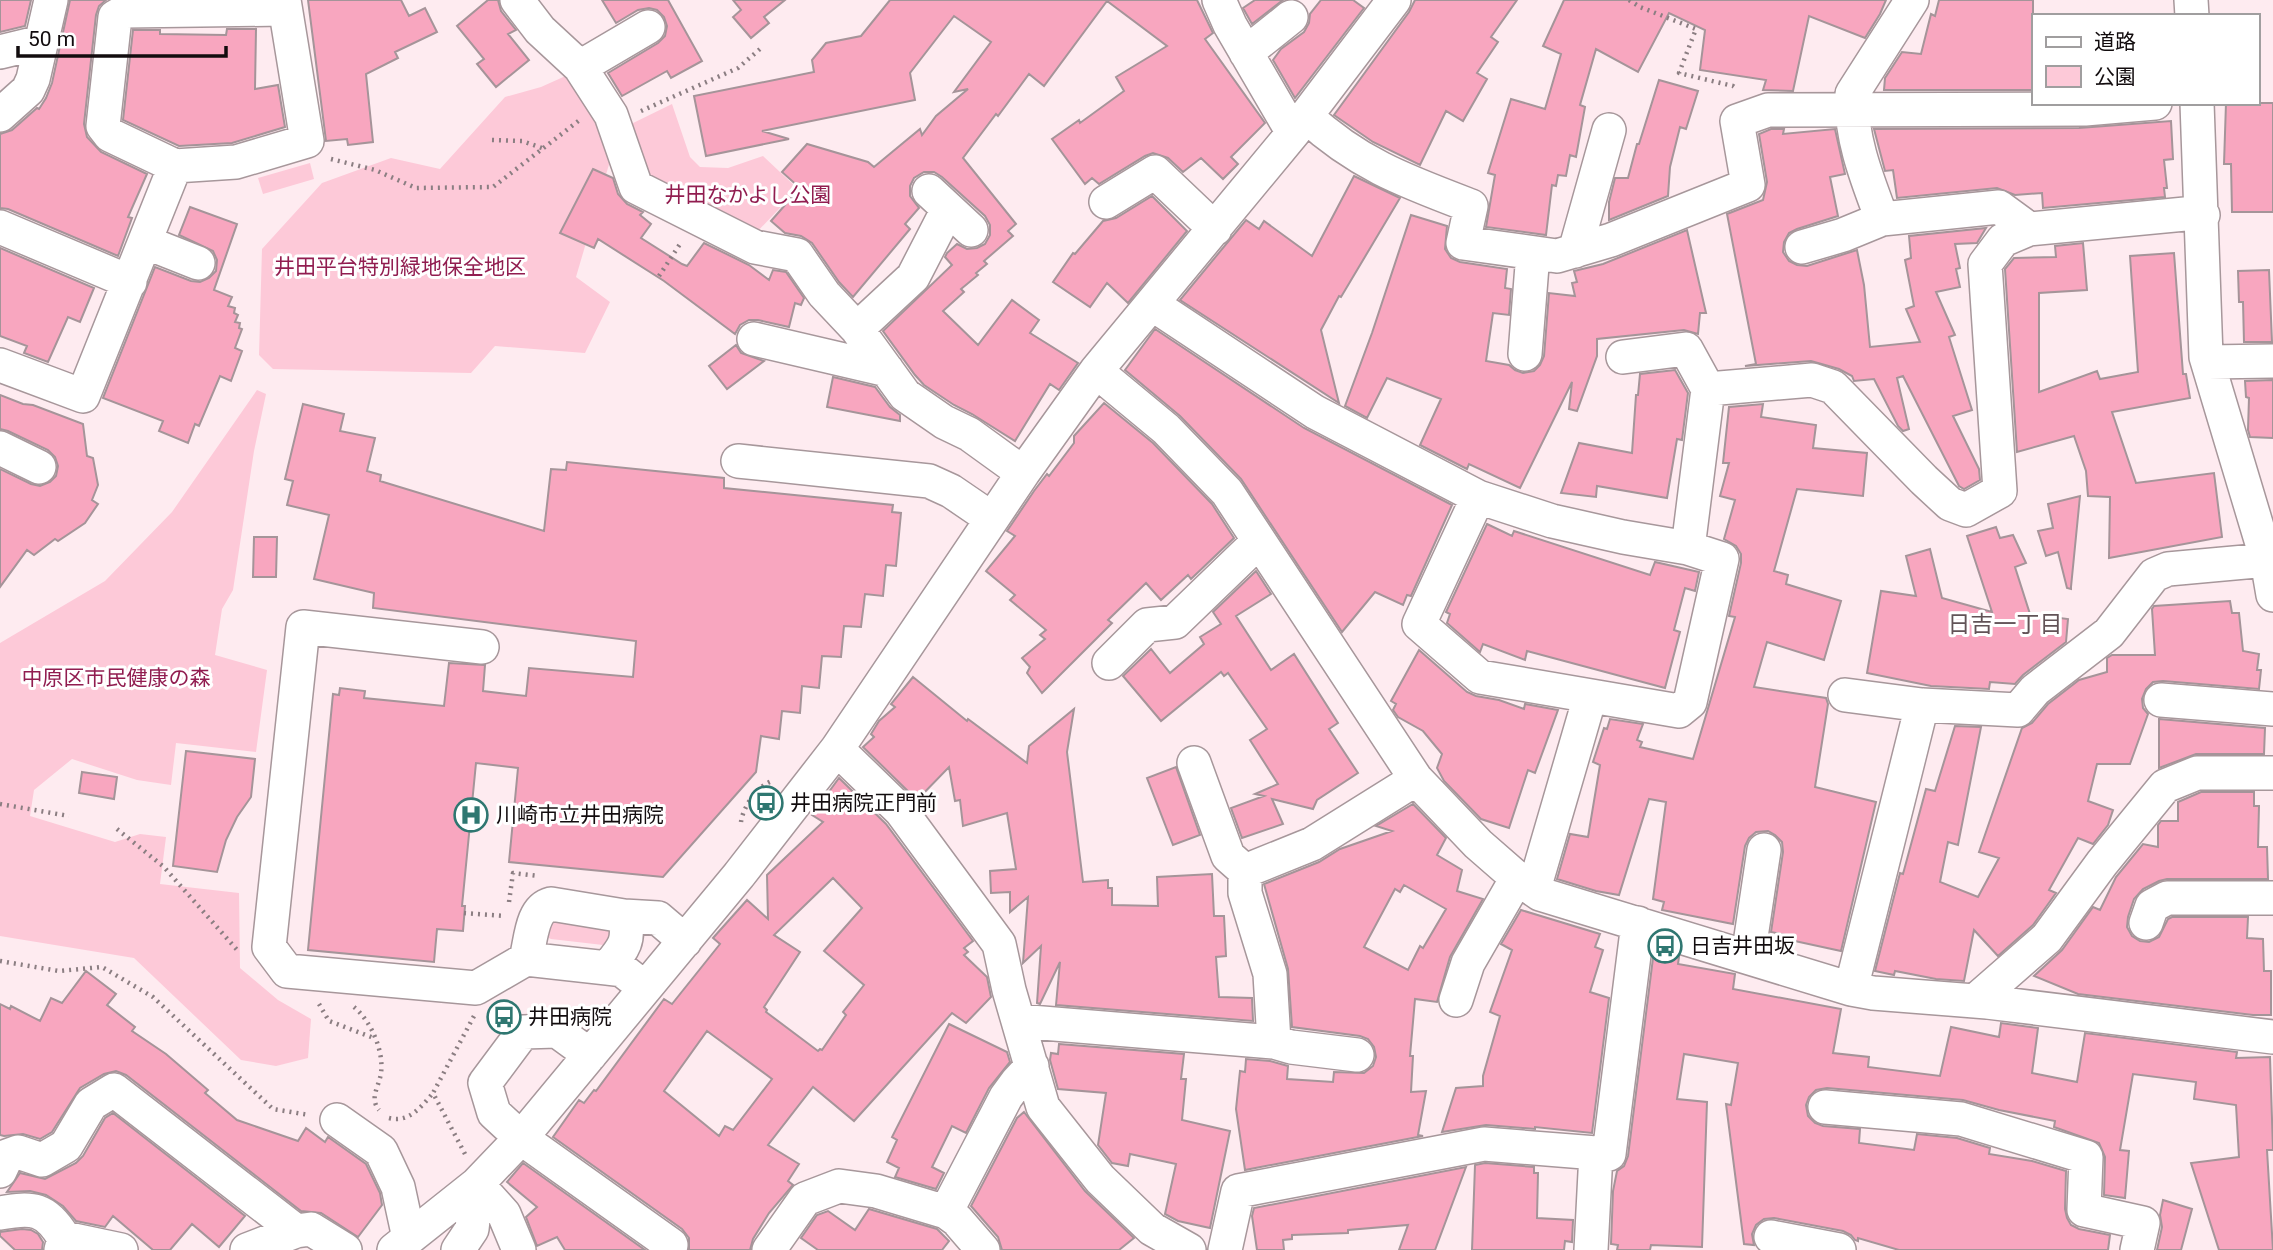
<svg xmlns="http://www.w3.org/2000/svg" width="2273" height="1250" viewBox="0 0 2273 1250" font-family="Roboto,'Noto Sans JP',sans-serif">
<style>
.green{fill:#fdc9d8}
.building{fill:#f8a6bf;stroke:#a59499;stroke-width:2;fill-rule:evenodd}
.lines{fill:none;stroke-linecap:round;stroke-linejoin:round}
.minor-casing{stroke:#a7979b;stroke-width:36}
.path{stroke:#8b7e82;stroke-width:4.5;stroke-dasharray:2 5;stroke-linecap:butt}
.minor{stroke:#fff;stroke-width:33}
.labels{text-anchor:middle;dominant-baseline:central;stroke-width:6;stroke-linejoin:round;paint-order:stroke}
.park-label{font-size:21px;fill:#911d50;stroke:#fff}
.poi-label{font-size:21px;fill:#120c0e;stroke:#fff;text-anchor:start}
.neighbourhood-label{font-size:23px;fill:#625357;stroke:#fff}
</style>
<rect width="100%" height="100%" fill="#feebf0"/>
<path class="green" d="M570 74 615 144 576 277 610 302 585 353 495 346 471 373 273 369 259 355 262 249 322 183 391 158 440 169 505 97 541 87Z
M672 104 690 157 700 167 728 168 763 156 798 189 754 235 643 181 627 126Z
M310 163 314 179 263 194 258 178Z
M257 390 266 394 254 451 233 590 222 609 215 655 267 670 256 752 176 743 171 785 137 780 72 759 34 790 30 816 115 842 140 834 166 837 160 884 239 893 240 968 278 1000 311 1019 308 1058 276 1066 241 1060 134 958 0 936V643L105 581 172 512Z
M542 919 611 929 610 941 603 945 551 939 543 935Z"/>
<path class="building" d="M0 0H31L25 26 0 32Z
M70 0H106L99 6 96 15 84 124 87 137 101 152 147 174 128 217 132 218 118 256 8 209 0 208V134L12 130 37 108 39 109 46 98 52 83Z
M308 0H401L409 16 425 8 437 32 395 52 398 58 366 74 373 142 348 145 347 139 326 141Z
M488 0H498L501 11 516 30 508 34 529 60 496 87 477 64 484 59 457 26Z
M602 0H668L702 61 671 78 667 71 622 96 608 73 658 43 665 36 667 26 664 17 657 10 649 8 638 10 616 23Z
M733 0H785L764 17 769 23 751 38 733 17 741 10Z
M890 0H1197L1213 33 1205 39 1265 123 1231 157 1238 164 1223 179 1201 158 1183 172 1168 158 1153 153 1145 156 1099 184 1092 178 1085 184 1052 139 1079 120 1080 123 1124 91 1116 77 1167 46 1107 1 1044 86 1029 74 998 116 996 114 963 158 1016 224 1008 231 1013 236 984 261 987 264 976 273 978 275 961 289 964 292 943 311 978 345 1012 300 1039 320 1030 333 1078 363 1059 390 1050 384 1015 441 972 414 954 405 924 385 915 375 883 331 952 265 945 257 947 253 957 244 967 249 977 248 985 244 990 235V225L985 216 942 177 934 172H924L914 178 910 186V196L919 208 905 224 910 229 853 297 839 282 812 243 801 236 785 233 771 221 800 188 782 172 807 144 868 162 874 167 920 129 922 135 936 116 968 89 954 92 991 42 954 16 910 73 915 100 762 131 789 139 706 156 694 96 814 72 812 60 826 43 861 36Z
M1255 0H1283L1252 24 1243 8Z
M1321 0H1353L1364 8 1295 98 1273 60 1281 49 1304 32 1309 23 1310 14Z
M1415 0H1517L1491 37 1498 42 1477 73 1487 79 1463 121 1446 111 1420 165 1373 142 1334 115 1409 12Z
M1564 0H1886L1880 14 1865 38 1809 16 1793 91 1763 90 1766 80 1700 70 1705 30 1669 13 1638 72 1596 49 1580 105 1585 107 1576 157 1570 155 1566 176 1558 175 1556 186 1552 185 1546 235 1486 227 1495 175 1488 173 1511 99 1545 109 1561 54 1543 46Z
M1939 0H2033V90H1884L1885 78 1902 52 1921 54 1931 14 1935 16Z
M227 29H256L255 89 278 85 285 127 232 143 179 146 123 120 133 30H160V34L226 35Z
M1659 80 1698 91 1686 129 1680 127 1670 167 1668 196 1609 220V202L1615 178H1628L1637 144H1639Z
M2226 103H2273V212H2232L2231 164H2224Z
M2171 121 2173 159 2164 160 2167 188H2164L2165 197 2043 208 2042 193 2015 195 1997 188 1897 198 1893 170 1885 171 1874 129 2079 128Z
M1771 129H1784L1783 134 1835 129 1845 174 1830 177 1838 216 1797 229 1789 233 1784 242 1783 252 1789 261 1797 265 1807 266 1857 250 1864 285 1870 347 1920 342 1906 309 1914 306 1905 260 1911 258 1909 236 1986 228 1977 243 1955 244 1960 268 1956 269 1960 287 1936 292 1955 335 1949 337 1972 410 1953 416 1979 469 1980 480 1964 489 1959 486 1903 376 1897 378 1909 429 1903 431 1898 426 1874 379 1854 381 1852 376 1839 369 1811 361 1745 366 1756 364 1727 214 1763 200 1767 182 1759 134Z
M593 169 613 178 618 194 627 204 643 212 640 215 651 224 641 238 682 264 687 266 704 243 749 265 769 280 773 270 786 272 804 298 801 305 795 303 789 327 758 320H749L740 325 735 334 664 281 598 239 594 248 560 233Z
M1354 176 1400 198 1341 297 1339 296 1321 330 1339 403 1180 300 1246 220 1259 229 1264 221 1312 256Z
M1152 196 1187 231 1128 303 1107 283 1090 307 1053 282 1073 253 1075 254 1103 221 1116 218Z
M190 207 237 224 214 290 232 297 228 306 235 308 234 313 238 315 235 322 240 323 239 328 242 329 235 348 242 351 231 381 220 376 199 426 195 424 188 443 159 431 163 421 103 398 155 267 191 281 200 282 209 278 216 271 217 260 213 251 179 235Z
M1411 215 1447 226 1445 249 1451 258 1460 262 1507 269 1505 288 1511 289 1509 315 1493 313 1486 361 1509 365 1515 370 1523 373 1534 371 1540 365 1544 356 1549 293 1575 296 1572 283 1577 282 1574 271 1603 264 1687 230 1706 313H1700L1698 334 1684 330 1597 339V356L1577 411 1569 409 1572 382 1520 488 1469 464 1467 469 1420 445 1441 399 1387 378 1367 418 1345 406 1372 333Z
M2083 243 2087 290 2039 293V392L2097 371 2100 379 2138 372 2130 256 2174 253 2183 374H2186L2190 398 2112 412 2136 483 2214 473 2222 537 2109 558 2110 497 2088 496 2086 471 2074 436 2017 452 2005 269 2014 258 2056 257 2055 246Z
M0 248 94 288 80 322 68 317 48 362 24 353 27 346 0 336Z
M2269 270 2272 342H2244L2243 302H2239L2238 271Z
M1155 329 1304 428 1452 505 1411 596 1407 595 1403 605 1375 592 1342 632 1241 479 1180 416 1125 370Z
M736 345 741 353 764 361 727 389 709 366Z
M1675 370 1688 393 1682 440 1677 439 1667 498 1597 486 1596 497 1561 493 1579 443 1632 453 1636 395H1638L1640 374Z
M833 377 875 387 890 407 900 415V421L827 407Z
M2273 380V438L2250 437 2248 430 2249 398 2246 397 2245 381Z
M0 395 23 404 33 405 83 424 87 456 93 458 98 485 92 500 98 504 85 523 58 541 55 539 34 555 27 550 0 587V469L31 484 40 486 50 482 56 476 58 466 55 457 48 450 8 431 0 429Z
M1104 403 1153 443 1212 504 1234 538 1191 579 1188 575 1161 600 1146 583 1108 620 1112 623 1042 693 1027 673 1030 667 1022 658 1045 639 1040 635 1046 630 1010 600 1015 595 986 571 1015 536 1007 531 1034 491 1047 474 1049 476 1074 443V436Z
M303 404 344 414 340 431 375 438 367 471 381 475 380 481 544 531 551 469 566 470 567 462 724 478V488L893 505 892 512 901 513 896 566 886 565 883 596 865 594 861 627 844 626 841 657 822 656 819 688 802 686 800 713 782 711 779 739 761 736 756 772 663 877 509 862 518 768 476 763 462 906H465L463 931 437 929 434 962 308 950 333 694 339 695 340 688 365 691 364 698 444 706 449 663 485 665 483 691 526 696 529 668 633 677 636 641 373 608 374 593 314 579 329 515 287 505 293 481 285 479Z
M1763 404 1761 417 1816 425 1813 448 1867 453 1863 496 1797 489 1774 571 1788 575 1786 584 1841 601 1824 660 1767 642 1754 687 1826 698 1828 704 1815 787 1876 802 1841 951 1790 940 1791 936 1771 932 1783 852 1782 842 1775 835 1768 831 1756 832 1749 838 1745 846 1733 924 1662 910 1664 902 1653 899 1666 802 1649 799 1619 895 1596 891 1557 879 1570 834 1588 837 1600 765 1593 762 1604 728 1607 729 1610 719 1643 724 1637 740 1642 742 1640 747 1693 759 1735 617 1729 616 1741 563V554L1736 546 1724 539 1735 500 1720 496 1729 463H1723L1729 407Z
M2080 496 2071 587V589L2067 588 2058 552 2046 556 2038 531 2053 528 2048 504Z
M1487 524 1512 536 1514 531 1650 575 1655 562 1699 572 1695 591 1685 588 1674 630 1680 632 1665 688 1527 651 1525 660 1483 644 1480 652 1447 623 1450 614 1446 612Z
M1996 527 2000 538 2013 535 2026 563 2015 567 2030 614 2068 619 2066 642 2023 675 2015 684 1990 682 1989 689 1931 686 1867 673 1881 591 1916 596 1906 556 1930 549 1942 598 1992 612 1967 536Z
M254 537H277L276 577H253Z
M1256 571 1271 594 1236 616 1271 670 1294 654 1338 723 1329 729 1358 773 1317 800 1313 809 1272 799 1283 824 1242 838 1231 808 1264 796 1255 794 1278 784 1250 740 1267 729 1228 673 1224 676 1221 672 1161 721 1123 676 1151 649 1170 673 1204 644 1200 637 1221 624 1213 612Z
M2230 601 2232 613H2239L2243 651 2259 654 2257 670H2261L2259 689 2163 681 2153 682 2146 689 2142 699 2143 708 2148 714 2130 764H2097L2088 801 2113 810 2108 825 2093 844 2078 838 2049 890 2056 893 2033 925 1998 956 1974 930 1964 981 1936 979 1895 971 1894 975 1875 971 1900 873 1903 874 1926 789 1935 791 1955 726 1981 727 1958 845 1948 842 1940 882 1978 897 1999 858 1979 852 2022 728 2032 723 2048 704 2079 680 2107 672V658L2112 655H2155L2152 609 2154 606Z
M1419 650 1467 692 1476 696 1499 700 1524 709 1525 704 1558 710 1535 773 1528 770 1509 828 1481 819 1444 781 1437 768 1442 754 1423 731 1398 717 1393 710 1396 704 1391 701Z
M913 677 967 721 968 719 1027 763 1029 746 1074 709 1067 752 1083 882 1108 880V888H1112V905L1158 906 1157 877 1212 874 1214 916H1224L1226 956 1216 957 1219 997 1252 998 1253 1021 1056 1005 1060 962 1040 1004 1037 1003 1041 946 1023 963 1028 897 1010 912V892L991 893 990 871 1016 869 1007 813 963 826 960 800 955 801 949 767 917 800 863 747 874 737 871 734 879 721 895 707 891 704Z
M2159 719 2265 728 2264 754H2196L2159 768Z
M186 751 255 759 251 797 237 817 226 840 217 872 173 866Z
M1176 767 1200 835 1173 845 1147 778Z
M82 772 117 777 114 799 79 793Z
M839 778 886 824 973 941 964 948 968 952 964 955 987 977 991 997 966 1023 952 1013 854 1121 813 1087 768 1145 799 1164 788 1181 793 1185 769 1213 753 1239 750 1250H689V1238L682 1229 553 1137 579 1100 584 1103 594 1090 596 1091 664 999 672 1004 720 944 713 938 747 900 768 919 767 875 823 822 812 815ZM833 878 862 908 824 951 864 985 843 1012 846 1015 822 1050 820 1049 818 1051 766 1012 767 1010 764 1007 800 952 774 935ZM707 1031 772 1079 733 1130 725 1126 719 1136 664 1091Z
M2201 792H2254V806H2259L2258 847H2267L2268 879H2167L2159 881 2143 889 2134 899 2128 917 2127 927 2132 936 2140 941 2149 942 2159 937 2168 919 2172 917H2248L2247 938 2263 939 2264 971H2271V1015H2253L2078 994 2034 976 2062 950 2093 907 2100 910 2116 877 2143 844 2158 847V825L2161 821H2178V802Z
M1413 804 1446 838 1437 855 1462 870 1457 891 1483 899 1450 957 1437 1002 1415 999 1410 1056H1413L1411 1092 1426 1091 1418 1135 1423 1136 1245 1170 1236 1109 1240 1071 1245 1072 1246 1059 1270 1061 1288 1066 1287 1079 1333 1082 1334 1072 1364 1073 1373 1066 1376 1057 1374 1047 1368 1039 1360 1036 1292 1027 1288 969 1264 884 1319 862 1340 849 1392 831 1376 826ZM1404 885 1446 909 1423 948 1420 946 1408 970 1364 947 1395 889 1400 892Z
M1521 910 1600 934 1595 947 1603 950 1590 992 1609 998 1592 1133 1535 1127V1129L1486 1125 1442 1132 1456 1088 1483 1086V1076L1500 1016 1490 1012 1512 950 1501 944Z
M1654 950 1679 957 1678 964 1735 974 1733 989 1841 1009 1833 1053 1869 1057 1868 1067 1940 1076 1951 1027 1999 1037 2001 1023 2038 1028 2032 1073 2077 1082 2085 1033 2237 1052 2236 1058 2270 1057 2273 1150H2267L2273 1250H2219L2191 1163 2239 1157 2236 1105 2194 1099 2196 1082 2133 1074 2120 1150 2129 1151 2125 1198 2104 1195 2105 1157 2099 1143 2054 1127 2055 1121 1999 1110 1963 1100 1827 1088 1816 1090 1809 1097 1806 1105 1808 1116 1815 1123 1823 1126 1860 1129 1859 1143 1914 1150 1917 1134 1957 1138 1990 1148 1989 1154 2032 1161 2066 1171 2065 1209 2067 1218 2071 1225 2079 1229 2110 1235 2108 1250H1899L1858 1238V1241L1855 1240 1851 1235 1843 1231 1774 1218 1764 1219 1756 1225 1752 1234 1754 1245 1744 1244 1726 1104 1731 1105 1738 1063 1684 1054 1677 1099 1707 1102 1702 1247 1651 1245 1650 1250H1617L1618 1245 1611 1244 1613 1191 1617 1171 1624 1166 1628 1156Z
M86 971 116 994 107 1005 135 1027 132 1031 166 1054 208 1090 205 1093 237 1120 298 1141 306 1128 325 1142 328 1137 366 1164 380 1193 382 1205 358 1237 321 1213 301 1211 126 1075 116 1071 104 1074 80 1088 52 1132 40 1139 23 1134 4 1136 0 1135V1004L10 1009 11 1006 40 1021 51 998 62 1003Z
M949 1024 1007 1052 1010 1062 989 1088 966 1133 952 1126 932 1167 944 1173 936 1189 895 1177 899 1168 887 1162 897 1140 892 1137Z
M1059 1044 1184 1054 1181 1079H1186L1182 1120 1230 1131 1210 1228 1178 1221 1165 1214 1176 1164 1130 1154 1128 1166 1112 1163 1098 1145 1106 1093 1058 1089 1050 1060 1051 1053 1058 1054Z
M1024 1112 1085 1191 1134 1238 1119 1250H1002L998 1237 971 1206 1017 1118Z
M113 1113 245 1216 219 1247 192 1224 170 1250H153L113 1216 105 1227 76 1221 63 1206 46 1195 30 1191 7 1192 20 1173 45 1179 76 1163 83 1156 105 1118Z
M523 1163 645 1250H565L557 1237 537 1246 526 1217 537 1207 507 1182Z
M1485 1163 1534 1167V1173H1538L1537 1218 1573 1220 1572 1242 1565 1241 1564 1250H1472L1475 1165Z
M1466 1167 1435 1250H1399L1408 1225 1348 1230V1233L1292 1235V1239L1283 1240 1284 1250H1257L1252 1216 1254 1208Z
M2163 1200 2192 1209 2181 1250H2157L2162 1227 2160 1215Z
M869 1209 937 1229 949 1241 942 1250H818L801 1238 817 1215 828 1211 855 1230Z
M22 1229 31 1230 38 1234 43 1242 42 1250H15L0 1236V1232Z"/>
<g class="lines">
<defs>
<path id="minor" d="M284 0 307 141 236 162 175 166 110 135 103 126 115 17 125 11 284 9
M517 0 540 30 580 67 611 115 636 187 755 247 797 255 824 294 857 329 905 395 944 422 969 434 1023 473
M1219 0 1230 25 1293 133
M2191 0 2192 16
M0 52 41 42
M1246 53 1291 17
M580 67 648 27
M2197 103 2206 357 2267 560 2273 595
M0 115 28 90 33 79 51 0
M1306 116C1358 164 1405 181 1471 206L1463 243 1557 256 1611 240 1748 185 1737 121 1768 110 2085 109 2155 103
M929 191 971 230
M1106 202 1155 172 1215 229
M1882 219C1867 179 1850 137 1852 94L1912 0
M0 227 130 282
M145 242 198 263
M1802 247 1843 235 1882 219 1999 207 2029 229
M1575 251 1609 130
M1152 304 1315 412 1478 497 1552 521 1623 537 1688 548 1722 559 1690 702 1679 711 1480 677 1419 624 1478 497
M857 329 913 277 948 209
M754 339 887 370
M1525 354 1533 253
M1623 357 1686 349 1708 389 1688 548
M2208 362 2273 361
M0 365 83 396 175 166
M1096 371 1166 429 1227 492 1416 779 1478 844 1517 878 1540 894 1851 989 1873 993 1987 1002 2273 1037
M1708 389 1812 380 1833 387 1924 480 1950 504 1966 510 2000 491 1985 264 2003 240 2029 229 2185 214 2203 215
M0 448 39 467
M738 461 929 481 951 491 992 519
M482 647 303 627 269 947 287 971 476 988 526 959
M1109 663 1147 625 1175 622 1259 541
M1845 695 1922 705 2018 710 2035 690 2109 633 2154 575 2168 569 2267 560
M2161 700 2273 709
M837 749 901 811 999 944 1009 990 1043 1107 1100 1179 1152 1229 1189 1250
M1194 763 1228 856 1245 871
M1534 889 1590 697
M624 916 658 918 685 941
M2146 923 2152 906 2167 898H2273
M1748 957 1764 850
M607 968C623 949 631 941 624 916L551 904C531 909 531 941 526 959L607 968 622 970 645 988
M1851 989 1922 705
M1456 1000 1468 963 1517 878
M1975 1001 2047 938 2102 863 2165 786 2197 773H2273
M1018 1021 1274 1042 1270 974 1245 893V871L1312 844 1416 779
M1274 1042 1291 1047 1357 1055
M590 1055 557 1031 523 1032 485 1083 494 1113 521 1138 671 1245
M1825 1107 1961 1119 2086 1157 2084 1210 2143 1223 2137 1250
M337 1120 381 1151 398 1187 409 1238
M0 1171 7 1156 18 1152 42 1160 66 1146 91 1104 114 1090 296 1231 311 1229 345 1250
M477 1184 504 1214 519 1250
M946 1212 1006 1097 1017 1082 1032 1066
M0 1213C33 1207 46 1208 64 1238L61 1250
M1771 1237 1839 1250
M64 1238 121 1250
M247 1250 296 1231
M394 1250 477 1184 521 1138 739 875 837 749 1023 473 1096 371 1293 133 1394 0
M458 1250 472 1229 477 1184
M769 1250 805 1199 839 1186 876 1191 946 1212 957 1220 983 1250
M1225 1250 1238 1191 1484 1144 1609 1154 1638 923
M1591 1250 1596 1153"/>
</defs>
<use href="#minor" class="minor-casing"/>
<path class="path" d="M1629 0 1640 7 1696 29 1679 73 1733 86 1737 89
M641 111 738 68 760 49
M492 140 522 141 542 148
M331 159 375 170 416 188 493 187 581 119
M659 276 682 241
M0 804 69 816
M741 822C743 807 757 786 772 781
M117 829 164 867 239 952
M509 902 513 873 538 876
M464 913 505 916
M0 961 59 971 102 967 153 997 273 1109 309 1115
M319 1004 329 1021 374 1038
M354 1007C371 1021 384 1051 381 1073 379 1087 369 1098 379 1110
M389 1118C409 1123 421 1107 433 1093
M465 1154 433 1093 474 1016"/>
<use href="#minor" class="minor"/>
</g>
<defs>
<symbol id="bus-ring" viewBox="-11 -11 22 22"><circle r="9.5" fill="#fff" stroke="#2f7771" stroke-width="1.5"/><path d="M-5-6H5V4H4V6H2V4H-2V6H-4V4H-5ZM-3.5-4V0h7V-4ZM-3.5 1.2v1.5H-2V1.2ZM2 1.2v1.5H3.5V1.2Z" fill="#2f7771"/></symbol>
<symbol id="hospital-ring" viewBox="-11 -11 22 22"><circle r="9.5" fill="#fff" stroke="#2f7771" stroke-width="1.5"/><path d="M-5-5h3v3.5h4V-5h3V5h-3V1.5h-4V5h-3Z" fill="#2f7771"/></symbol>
</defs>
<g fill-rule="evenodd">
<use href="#bus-ring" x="747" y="784" width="38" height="38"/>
<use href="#hospital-ring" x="452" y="796" width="38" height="38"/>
<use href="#bus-ring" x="1646" y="927" width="38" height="38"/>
<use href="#bus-ring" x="485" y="998" width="38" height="38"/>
</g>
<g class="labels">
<g class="park-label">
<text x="748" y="195">井田なかよし公園</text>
<text x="400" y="267">井田平台特別緑地保全地区</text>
<text x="116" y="678">中原区市民健康の森</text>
</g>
<g class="poi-label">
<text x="790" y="803">井田病院正門前</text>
<text x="496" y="815">川崎市立井田病院</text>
<text x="1690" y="946">日吉井田坂</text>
<text x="528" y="1017">井田病院</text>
</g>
<g class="neighbourhood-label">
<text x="2005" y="624">日吉一丁目</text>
</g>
</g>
<rect x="2032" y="14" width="228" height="91" fill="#ffffff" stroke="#a09e9f" stroke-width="2"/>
<rect x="2046" y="37" width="35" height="10" fill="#ffffff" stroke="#a09e9f" stroke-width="2"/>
<text x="2094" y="49" font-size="21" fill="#120c0e">道路</text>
<rect x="2046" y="66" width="35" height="21" fill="#fdc9d8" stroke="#a09e9f" stroke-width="2"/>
<text x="2094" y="84" font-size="21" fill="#120c0e">公園</text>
<path d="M18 46v10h208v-10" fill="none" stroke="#120c0e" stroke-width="3.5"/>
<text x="28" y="46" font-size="21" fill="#120c0e" stroke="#ffffff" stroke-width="5" paint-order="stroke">50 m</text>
</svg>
